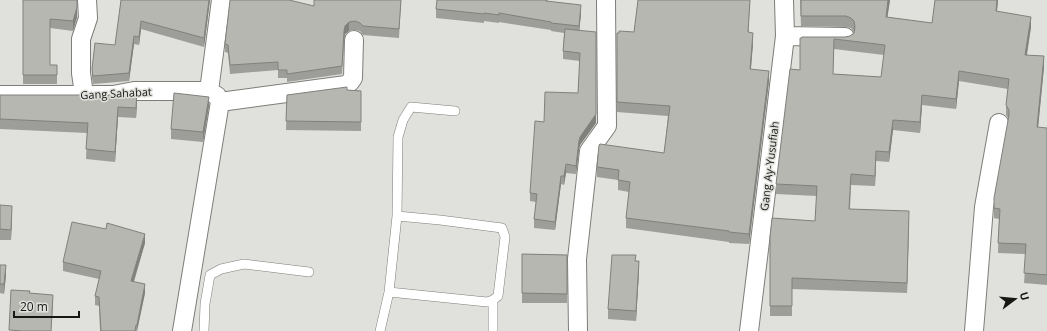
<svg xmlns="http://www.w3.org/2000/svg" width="1047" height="331" viewBox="0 0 1047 331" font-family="'Open Sans',sans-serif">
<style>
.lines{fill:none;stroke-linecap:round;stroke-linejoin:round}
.lane-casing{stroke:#7d7e79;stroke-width:10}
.street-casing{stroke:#7d7e79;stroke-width:20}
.lane{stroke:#fff;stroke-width:9}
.street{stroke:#fff;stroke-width:18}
.wall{fill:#9d9d99;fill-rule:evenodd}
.shaded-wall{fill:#80807d}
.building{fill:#b7b7b2;stroke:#80807d;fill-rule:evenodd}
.labels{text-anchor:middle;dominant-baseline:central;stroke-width:3;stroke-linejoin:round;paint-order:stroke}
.street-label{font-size:11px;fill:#161715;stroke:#e0e1dc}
</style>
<rect width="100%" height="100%" fill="#e0e1dc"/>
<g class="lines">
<defs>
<path id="lane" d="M397 216 398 137 403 120 411 107 455 111
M204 331 205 304 210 275 221 269 244 264 309 272
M380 331 389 292 397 216 440 220 502 228 505 237 498 296 493 300 487 302 389 292
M493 331V300"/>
<path id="street" d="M785 36 845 37
M84 94 81 73V39L88 18 87 0
M0 95H113L134 91H209
M220 102 346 85 350 82 353 78 354 40
M182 331 220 102 217 96 209 91 221 0
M578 331 577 259 589 151 607 126 606 0
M749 331 776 111 785 36 784 0
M974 331 984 207 999 123"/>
</defs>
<use href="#lane" class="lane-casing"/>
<use href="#street" class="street-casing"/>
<use href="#lane" class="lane"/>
<use href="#street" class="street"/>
</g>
<path class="wall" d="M23 0 77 17 73 31 50 28V65H57V84H23Z
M121 0H210L204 47 141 29 139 45 134 44 129 81 93 84 92 78V69L115 45Z
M401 0 399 38 363 35 360 31 355 30 349 31 345 34 344 40 342 74 287 82V78H278V70L230 74 228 53 225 52V44L314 6Z
M437 0H548L547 1 581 13 579 31 596 123 580 145 579 150 576 174 566 173 564 185 561 184 555 230 534 228V219L536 202 530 201V193L544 122 578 93 580 61 563 59V51L564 33 551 31V30L499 22V23L484 21V23L436 18V9Z
M638 0H750L748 32 753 43 751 69 769 81 749 244 729 243V242L626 228V218L629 192 618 190V180L597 177V167L664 153 668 116 617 112V33L634 32Z
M800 0H890L887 17 932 23 935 0H998L997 11 1031 27 1027 55 1044 67 1038 128H1047V285L1024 283 1026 254 998 253 999 219 994 218V208L1009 119 1006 115V105L1008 89 959 81 956 109 922 105 920 133 893 130 889 162 876 161 875 186 851 185 850 209 909 221 907 293 792 289V316H770V237L815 221 817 196 776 194V184L800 70V38L845 37 850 36 854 32 851 28 846 27 801 26ZM834 49 884 55 881 77 833 74Z
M347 90 361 91V131L286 130 287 95Z
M0 95 137 102 136 118 118 117 115 162 86 159 87 133 0 129Z
M209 106 203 142 171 139V129Z
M0 205 12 216 11 240H0Z
M145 243 134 282 145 293 137 331H100L99 306 95 305V296L99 279 63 271V262Z
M522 254 567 255V303H522Z
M636 261 639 271 636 321 608 319V309Z
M0 265 6 275 4 294 0 293Z"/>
<path class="shaded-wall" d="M209 0H210L204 47V38Z
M750 0 748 42V32Z
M888 0H890L886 27V17Z
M997 0H998L996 21V11Z
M581 5V13L579 35V26Z
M77 7V17L73 31V21Z
M1031 17V27L1025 65V55Z
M141 21V29L139 45V37Z
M349 22V31L345 34 344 40 342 74 344 31 345 26Z
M753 33V43L750 79V69Z
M134 36V44L129 81V73Z
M1044 56V67L1037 138V127Z
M769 71V81L749 244V234Z
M959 71V81L956 109V99Z
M137 91V102L136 118V108Z
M922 95V105L920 133V122Z
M209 97V106L203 142V132Z
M118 107V117L115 162V152Z
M596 114V123L580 145 579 150 576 174V166L579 141 580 137Z
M893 120V130L889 162V152Z
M876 151V161L875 186V176Z
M566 164V173L564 185V176Z
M561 176V184L555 230V222Z
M12 206V216L11 240V230Z
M909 211V221L907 293V283Z
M145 234V243L131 290V281Z
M639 261V271L636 321V311Z
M6 265V275L4 294V284Z
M145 284V293L137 331V325Z
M53 295V305L51 331Z"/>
<path class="building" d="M23 0H77V7L73 21 50 19V65H57V75H23Z
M121 0H209L204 38 141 21 139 37 134 36 129 73 93 76 92 69 95 43 115 45Z
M230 0H289L314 6V0H401L399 29 363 26 360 23 355 21 349 22 345 26 344 31 342 66 287 74V70H278V62L230 65 228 45 225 44Z
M437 0H546V1L581 5 579 26 551 23V22L499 13V15L484 13V14L436 9Z
M638 0H750L748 32 753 33 750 69 769 71 749 234 729 232V231L626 218 630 182 618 180 619 170 597 167 599 145 600 144 664 153 670 106 617 102V33H619V31L634 32Z
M801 0H888L886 17 932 23 935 0H997L996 11 1031 17 1025 55 1044 56 1037 127 1047 128V275L1024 273 1026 244 998 243 1000 209 994 208V198L1009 115V110L1006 105 1009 79 959 71 956 99 922 95 920 122 893 120 889 152 876 151 875 176 851 174 849 209 909 211 907 283 792 278V306H770V237L772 218 815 221 817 186 776 184 790 69 800 70V38H802V37H845L850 36 854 33 855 27 854 21 851 18 846 16H801ZM834 39 885 45 881 77 833 74Z
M565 29 596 32V114L580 137 579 141 576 166 566 164 564 176H561L555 222 534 219 537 194 530 193 535 121 544 122 545 92 578 93 580 53 563 51Z
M347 87V90L361 91V122L286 121 287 95Z
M137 91 136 108 118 107 115 152 86 149 88 123 0 119V95H113Z
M174 93 209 97 203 132 171 129Z
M0 205 12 206 11 230 0 229Z
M72 222 106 229 107 223 145 234 131 281 145 284 137 325H136L135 331H101L99 297 95 296 101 271 63 262Z
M522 254 567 255V294L522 293Z
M612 255H636L635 261H639L636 311 608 309Z
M0 265H6L4 284H0Z
M11 290 30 291 29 293 53 295 51 331H23L9 330Z"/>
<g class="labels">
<g class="street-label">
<text transform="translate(116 93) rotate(-3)">Gang Sahabat</text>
<text transform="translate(769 166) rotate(-83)">Gang Ay-Yusufiah</text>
</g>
</g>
<g transform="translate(1015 299) rotate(74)" stroke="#e0e1dc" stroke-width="3" paint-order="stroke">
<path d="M0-3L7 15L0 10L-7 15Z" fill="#161715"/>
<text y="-6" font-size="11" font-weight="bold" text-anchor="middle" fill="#161715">U</text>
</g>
<path d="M14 311v6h65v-6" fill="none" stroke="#161715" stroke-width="2"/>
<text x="20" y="311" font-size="12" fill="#161715" stroke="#e0e1dc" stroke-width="3" paint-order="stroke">20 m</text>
</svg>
